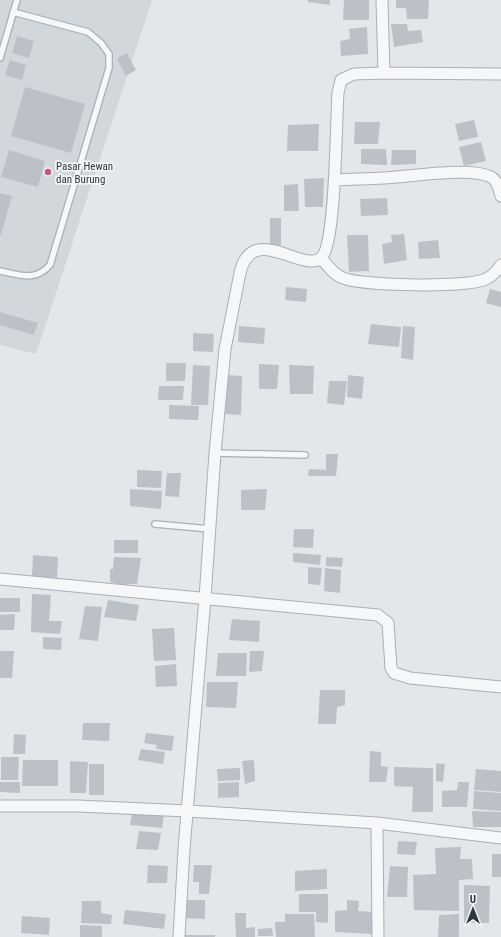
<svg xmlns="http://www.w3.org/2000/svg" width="501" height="937" viewBox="0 0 501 937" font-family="'Roboto Condensed',sans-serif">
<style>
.built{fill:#d2d7dc}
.building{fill:#bbc1c6}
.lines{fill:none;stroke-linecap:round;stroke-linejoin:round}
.lane-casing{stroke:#a9afb4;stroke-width:8}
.street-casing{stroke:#a9afb4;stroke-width:13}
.lane{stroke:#f6f7f9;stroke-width:5.5}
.street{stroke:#f6f7f9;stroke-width:11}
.poi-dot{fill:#c0587a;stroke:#f3f6f7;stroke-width:1.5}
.labels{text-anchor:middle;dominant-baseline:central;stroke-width:3.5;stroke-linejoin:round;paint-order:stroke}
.poi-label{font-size:11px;fill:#2d3840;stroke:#f3f6f7;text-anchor:start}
</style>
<rect width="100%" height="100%" fill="#e4e7ea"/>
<path class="built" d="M0 0H152L36 354 0 345Z"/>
<path class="building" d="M308 0H330V5L308 2Z
M344 0H369V20H343Z
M396 0H429L428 19H407L406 8H396Z
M391 24H407L408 31 421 30 423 42 394 47Z
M367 27 368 54 341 56 340 41 350 39 349 29Z
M17 36 34 41 29 58 12 53Z
M127 53 136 70 126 76 117 59Z
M10 60 26 65 22 80 5 75Z
M25 87 85 104 71 153 11 136Z
M474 120 478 137 459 141 455 124Z
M355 122H380L378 144H354Z
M319 124 318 151H287L288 125Z
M481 142 486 161 464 166 459 147Z
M361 149H386L387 165 361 164Z
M9 150 45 161 38 187 1 177Z
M392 150H416V164L391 165Z
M324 178 323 207H305L304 179Z
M298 184 299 211H284V185Z
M0 193 12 196 1 235H0Z
M387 198 388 215 361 216 360 199Z
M270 218H281V245H270Z
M404 234 407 260 384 264 382 244 392 242 391 235Z
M347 235H368L369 271 349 272Z
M438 240 440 258 419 259 418 242Z
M286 287 307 289 306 302 285 300Z
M490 289 501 292V307L486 303Z
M0 312 38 323 34 335 0 325Z
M371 324 401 327 399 347 368 344Z
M239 326 265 328 264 344 238 342Z
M403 326 415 327 413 360 401 358Z
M193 333 214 334 213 352 193 351Z
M166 363H186L185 381H166Z
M259 364 279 365 277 389H259Z
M193 365 210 366 208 405H191Z
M289 365 314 366 313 394H290Z
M226 375 242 376 241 415 225 414Z
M348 375 364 377 362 399 347 397Z
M329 381H347L344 405 327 403Z
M159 386H184L183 400H158Z
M169 405 199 406 198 420 169 419Z
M326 454H338L336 476H308L309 469 326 470Z
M137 470 162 471 161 488 137 487Z
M167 473H181L179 497 165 496Z
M130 489 162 491 161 509 130 506Z
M267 489 265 510H241V490Z
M294 529H314L313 548 293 547Z
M114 540H138V553H114Z
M293 553 321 555 320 565 293 562Z
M33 555 58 557 57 578 32 576Z
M114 557 141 558 137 584H127V588L115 587 116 583 110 582V569H113Z
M326 557 343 558 342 567 326 566Z
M308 567 322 568 320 585 308 584Z
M325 568 341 570 340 593 324 591Z
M32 594 51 595 49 621H62L60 634 31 632Z
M0 598H20V612H0Z
M108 600 139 605 136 621 104 617Z
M85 606 102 607 98 641 79 639Z
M15 614 14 630H0V615Z
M232 619 260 621 259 642 229 640Z
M174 628 176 660 154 661 152 629Z
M43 637 62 638 61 650 43 649Z
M0 651H14L12 678H0Z
M250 651H264L262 671 249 672Z
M218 653H247L246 676H216Z
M176 664 177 686 156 687 155 666Z
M207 682H238L236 708 206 707Z
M320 690H345V705L337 707 336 724H318Z
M83 723H110L109 741 82 740Z
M146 733 174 736 172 751 156 749 157 745 144 743Z
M14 734 26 735 25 754H13Z
M141 749 165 752 163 764 138 760Z
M370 751 381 752V766L388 767 386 782H369Z
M1 757H19L18 780H1Z
M23 760H58V786H22Z
M254 760 255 781 245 784 242 761Z
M70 761 88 762 86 793H70Z
M436 763 445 764 443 782 436 781Z
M89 764H104V795H89Z
M394 767 433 768V812H412L413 787 394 786Z
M240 768V780L218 781 217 769Z
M476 769 501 771V792L474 790Z
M0 782H20V793L0 792Z
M239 782V797L218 798V783Z
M458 782H469L467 807H442V791L457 790Z
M474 791 501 793V811L473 809Z
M472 811 501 812V827H473Z
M132 812 164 815 162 828 130 825Z
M139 831 161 833 158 850 136 849Z
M398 841 417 842 415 855 397 854Z
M461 847 460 859H472L473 879 459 880V911L414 910 413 875 436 874 435 848Z
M492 854H501V877H492Z
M148 865 168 866 167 883H147Z
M194 865H212L209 894H199V882H193Z
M390 866 408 867 407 897H387Z
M327 869V889L295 891V871Z
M464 885 490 886 489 923H464Z
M299 894H328V923L316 922V912H299Z
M184 900H205V919L184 918Z
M347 900 359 901 358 911 374 912 372 934 335 932V911L347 910Z
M82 901H101V913L112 915 111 924 81 923Z
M125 910 166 914 164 929 123 924Z
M235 913H246V928L255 927V937H236Z
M285 914H314L315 937H276L275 922H285Z
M459 914V937H438L439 915Z
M22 916 50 918 49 935 21 933Z
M80 925 102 926V937H80Z
M272 928 273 936H258V929Z
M183 935H215V937H183Z"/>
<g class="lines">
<defs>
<path id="lane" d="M0 58 17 0
M0 271C20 275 35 282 50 265L109 68V54L101 43 88 32 13 12
M215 453 305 455
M155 524 210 529"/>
<path id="street" d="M384 73 501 74
M335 180C351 179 367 179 384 178 409 177 470 166 491 177 498 181 499 189 501 196
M321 258C327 265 334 275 343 278 363 286 467 288 486 279 492 276 497 271 501 265
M0 579 378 615 388 623 391 668 394 673 410 678 501 687
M0 806H78L188 811 377 823 501 838
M377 823 378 937
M179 937 184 849 205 598 215 453 225 349 240 273C252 220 305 276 322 257 336 241 336 120 338 93L341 80 354 74 384 73 382 0"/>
</defs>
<use href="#lane" class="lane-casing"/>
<use href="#street" class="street-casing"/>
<use href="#lane" class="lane"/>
<use href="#street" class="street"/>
</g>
<circle class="poi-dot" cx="48" cy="172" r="4"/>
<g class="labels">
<g class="poi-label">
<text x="56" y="166">Pasar Hewan<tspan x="56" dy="13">dan Burung</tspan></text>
</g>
</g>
<g transform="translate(473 909)" stroke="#f3f6f7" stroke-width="3" paint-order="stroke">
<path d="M0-3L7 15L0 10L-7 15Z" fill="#2d3840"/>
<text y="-6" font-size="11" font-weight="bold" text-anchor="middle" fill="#2d3840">U</text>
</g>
</svg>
